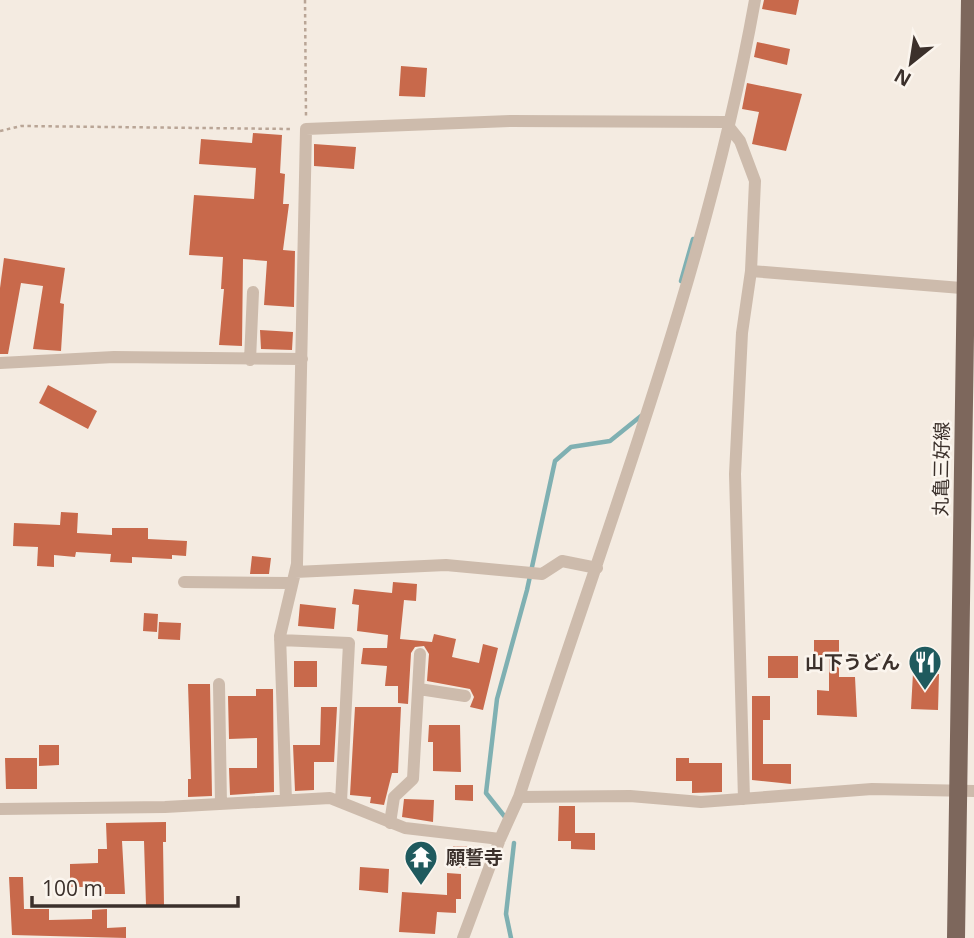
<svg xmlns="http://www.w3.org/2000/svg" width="974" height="938" viewBox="0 0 974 938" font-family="'Open Sans','Noto Sans JP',sans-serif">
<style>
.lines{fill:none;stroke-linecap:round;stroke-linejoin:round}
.stream{stroke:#7fb0b2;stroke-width:4.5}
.building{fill:#c8694b}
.path{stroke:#b9a596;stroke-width:2.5;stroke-dasharray:3.5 3.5;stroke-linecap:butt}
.street{stroke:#cdbbac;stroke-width:12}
.primary{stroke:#7d675c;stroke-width:18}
.labels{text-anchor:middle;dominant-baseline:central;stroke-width:5;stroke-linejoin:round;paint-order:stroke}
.street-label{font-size:19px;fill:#3b302b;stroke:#fbf5ee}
.poi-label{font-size:19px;font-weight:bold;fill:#3b302b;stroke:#fbf5ee;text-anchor:end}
</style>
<rect width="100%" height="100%" fill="#f4ebe1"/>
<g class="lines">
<path class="stream" d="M681 281 693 239
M505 817 486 793 497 699 527 590 555 461 571 447 610 441 641 416
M511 938 506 914 514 843"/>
</g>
<path class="building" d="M764 0H799L796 15 762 9Z
M757 42 790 49 787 65 754 57Z
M401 66 427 68 425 97 399 96Z
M747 83 802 94 786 151 752 144 759 112 742 109Z
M253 133 282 135 280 173 285 174 283 204H289L283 250 295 251 294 307 264 305 267 261 243 259 242 346 219 345 224 289H221L223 257 189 255 194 195 254 199 256 168 199 164 201 139 252 143Z
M314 144 356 147 354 169 314 166Z
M4 258 65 268 60 303 64 304 61 351 33 349 43 286 21 283 8 354H0V288Z
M260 330 293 332 292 350 261 349Z
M48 385 97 411 88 429 39 403Z
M61 512 78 513 77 533 112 535V528H148V539L187 541 186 556 172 555V559L132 557V563L110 562 111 554 76 552 75 557 54 555V567L37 566 38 547 13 546 14 523 60 525Z
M252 556 271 558 269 574H250Z
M393 582 417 584 416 601 404 600 400 639 432 642 434 634 456 639 452 657 479 663 483 644 498 648 483 710 470 707 474 697 470 689 427 681 429 654 424 646 415 647 411 653 408 704 398 703V686H385L387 666 361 664 363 648H387L388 635 357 631 359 605 352 604 354 589 392 593Z
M300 604 336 608 334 629 298 626Z
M144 613 158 614 157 632 143 631Z
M159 622 181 623 180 640 158 639Z
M814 640H839V677H855L857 717 817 715V690L829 691V659H814Z
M768 656H798V678H768Z
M294 661H317V687H294Z
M913 673 939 674 938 710 911 709Z
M188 684H210L212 796 188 797V779H191Z
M256 689H273L274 792 230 795 229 768H257V738L229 739 228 696H256Z
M752 696H770V720H763V764H791V784L752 780Z
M321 707H337L334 762H314V790L295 791 293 745H320Z
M355 707H401L398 773H392L384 805 370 803 371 797 350 795Z
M429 725H460L461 772 433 771V742H428Z
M39 745H59V765L39 766Z
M5 758H37V789H6Z
M676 758H689V763H722V792L692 793V781H676Z
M455 785H473V801L455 800Z
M404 799 434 800 433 822 402 817Z
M559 806H575V833H595V850L571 849V841H558Z
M166 822V842H163L164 905H146L144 841H122L125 894H105V887H70V864L98 863V849H107L106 823Z
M453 846 479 847 478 868 452 867Z
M360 867 389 869 388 893 359 890Z
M447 873 461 874V899H456V913L437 912 435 934 399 932 402 892 447 895Z
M9 877H23L24 909H49V920L92 919V910L107 909V928L126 927V938L12 935Z"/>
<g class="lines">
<path class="path" d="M305 0 306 116
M0 131 21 126 292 129"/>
<path class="street" d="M751 271 974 289
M250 360 253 292
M0 363 114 357 302 359
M295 572 446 565 542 574 562 561 597 568
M184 582 291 583
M280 640 349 643 341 802
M219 684 221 804
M419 689 465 696
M519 797 630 796 701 802 872 789 974 791
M286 800 280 636 297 564 306 129 511 121 725 122 740 141 755 181 751 271 742 333 735 474 744 799
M0 809 165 807 330 798 405 828 500 839
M390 823 394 797 413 779 420 654
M463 938 500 839 519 797C604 533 706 274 755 0"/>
<path class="primary" d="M956 938 970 0"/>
</g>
<defs>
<symbol id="restaurant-pin" viewBox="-11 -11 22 30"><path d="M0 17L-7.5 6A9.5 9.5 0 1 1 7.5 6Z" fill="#1f5a5e" stroke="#fbf5ee"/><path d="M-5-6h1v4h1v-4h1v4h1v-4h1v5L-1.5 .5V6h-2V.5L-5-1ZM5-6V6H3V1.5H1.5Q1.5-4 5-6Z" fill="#fff"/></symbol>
<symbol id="temple-pin" viewBox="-11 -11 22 30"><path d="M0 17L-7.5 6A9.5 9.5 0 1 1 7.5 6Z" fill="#1f5a5e" stroke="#fbf5ee"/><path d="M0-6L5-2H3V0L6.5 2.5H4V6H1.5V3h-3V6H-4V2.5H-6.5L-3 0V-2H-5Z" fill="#fff"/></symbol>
</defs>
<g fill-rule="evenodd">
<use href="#restaurant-pin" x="906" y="643" width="38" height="52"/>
<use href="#temple-pin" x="402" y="838" width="38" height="52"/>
</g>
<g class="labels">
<g class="street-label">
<text transform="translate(941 469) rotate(-89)">丸亀三好線</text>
</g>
<g class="poi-label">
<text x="900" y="662">山下うどん</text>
<text x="446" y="857" text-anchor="start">願誓寺</text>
</g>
</g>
<g transform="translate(911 63) rotate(210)" stroke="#fbf5ee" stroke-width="5" paint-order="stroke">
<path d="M0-5L12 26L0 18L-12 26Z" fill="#3b302b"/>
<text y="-10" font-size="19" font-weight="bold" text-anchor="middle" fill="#3b302b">N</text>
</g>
<path d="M32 896v10h206v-10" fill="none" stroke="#3b302b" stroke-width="3.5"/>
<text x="42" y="896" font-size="21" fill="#3b302b" stroke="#fbf5ee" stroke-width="5" paint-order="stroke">100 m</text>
</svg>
